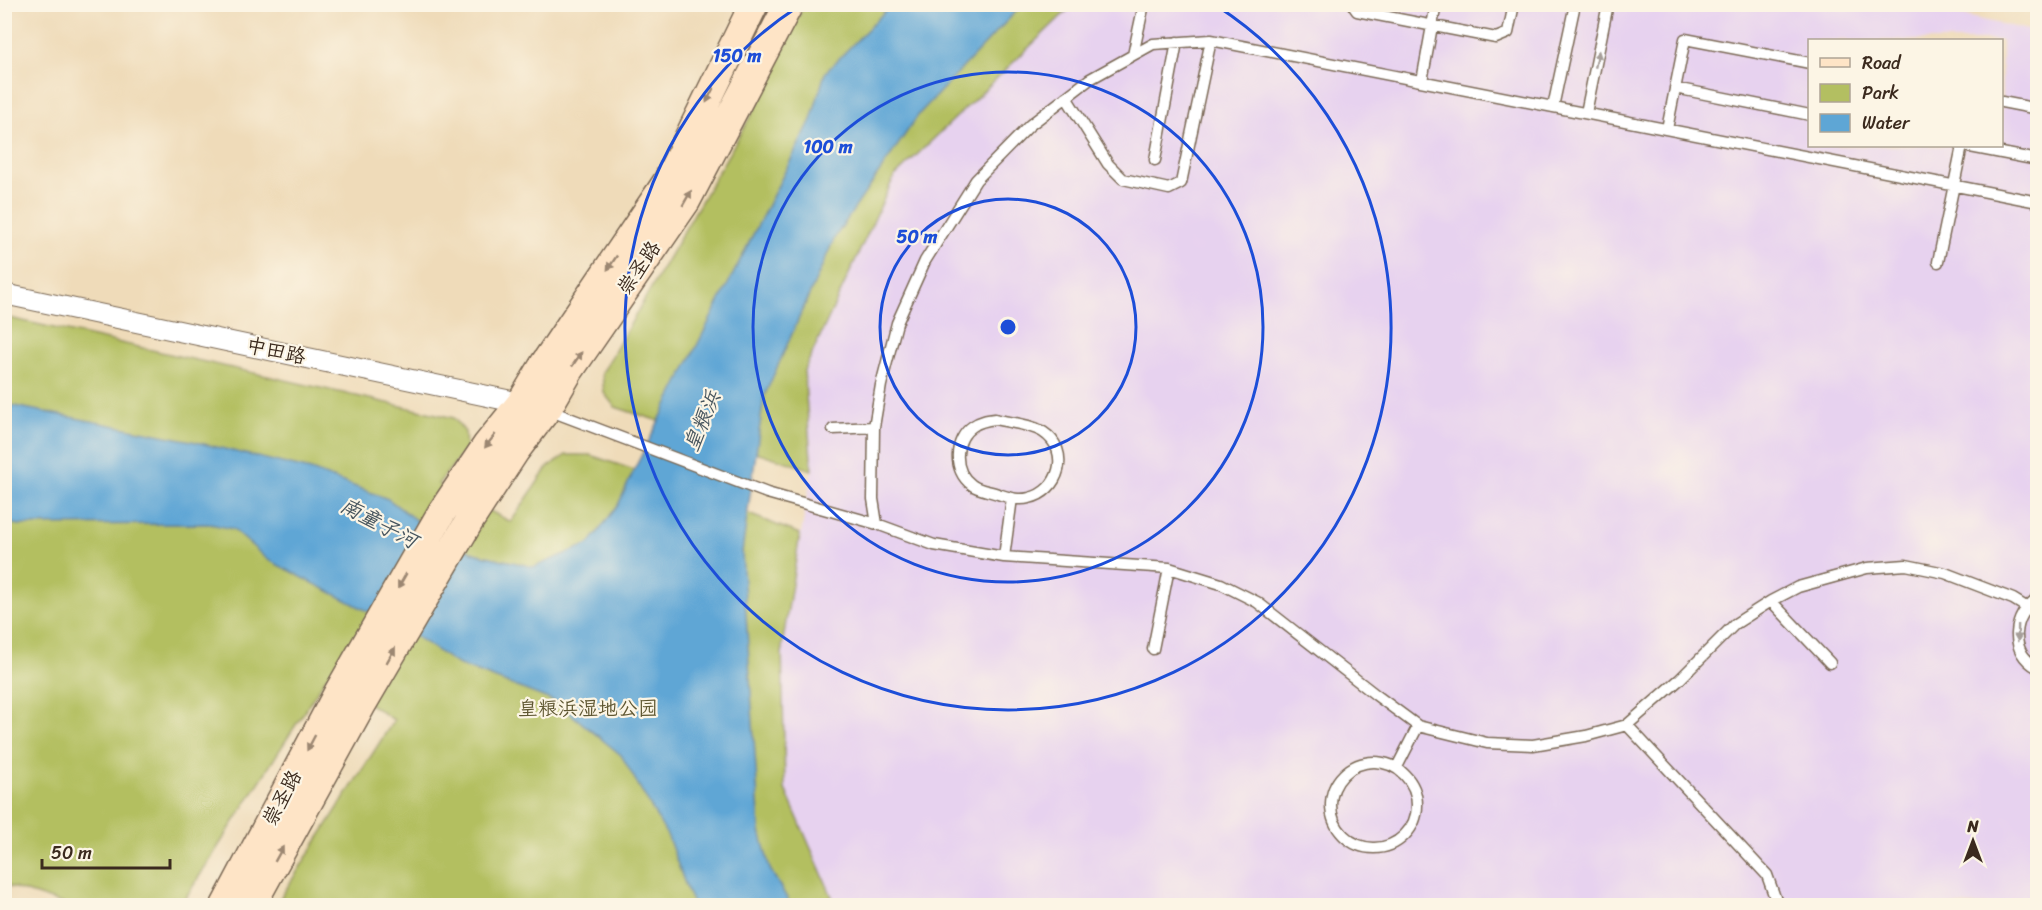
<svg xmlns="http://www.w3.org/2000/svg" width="2042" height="910" viewBox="0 0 2042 910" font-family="Sriracha,'LXGW WenKai TC',sans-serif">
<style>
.built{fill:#e7d2ef;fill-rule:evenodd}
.green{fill:#b3bf61;stroke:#777440;stroke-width:1.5}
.water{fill:#5ea6d5;stroke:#4c687a;stroke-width:1.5}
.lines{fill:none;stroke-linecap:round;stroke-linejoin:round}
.service-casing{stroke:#7a6854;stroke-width:13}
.minor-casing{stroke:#7a6854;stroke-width:22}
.secondary-casing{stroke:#7a6854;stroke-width:31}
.service{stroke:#fff;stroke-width:10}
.minor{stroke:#fff;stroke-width:20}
.secondary{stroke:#fee4c6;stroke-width:28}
.oneway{fill:#a79f9a}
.oneway2{fill:#9c8772}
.ring{fill:none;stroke:#1d4ed8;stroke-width:3}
.labels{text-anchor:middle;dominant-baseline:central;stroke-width:4.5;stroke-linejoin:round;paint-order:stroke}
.street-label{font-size:20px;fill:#3b2a1e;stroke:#fcf5e5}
.park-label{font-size:20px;fill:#5f5732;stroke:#fcf5e5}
.water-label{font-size:21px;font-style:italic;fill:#47555e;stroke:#fcf5e5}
.centre{fill:#1d4ed8;stroke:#fcf5e5;stroke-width:3}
.ring-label{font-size:18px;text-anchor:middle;font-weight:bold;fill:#1d4ed8;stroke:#fcf5e5;stroke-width:4.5;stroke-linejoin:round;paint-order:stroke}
</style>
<rect width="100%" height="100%" fill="#fcf5e5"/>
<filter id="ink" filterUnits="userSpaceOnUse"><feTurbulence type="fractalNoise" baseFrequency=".0167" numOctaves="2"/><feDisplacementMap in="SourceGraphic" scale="12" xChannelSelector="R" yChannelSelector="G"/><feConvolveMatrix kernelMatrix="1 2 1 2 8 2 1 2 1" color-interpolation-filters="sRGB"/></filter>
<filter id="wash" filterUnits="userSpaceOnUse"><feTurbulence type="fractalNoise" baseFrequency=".008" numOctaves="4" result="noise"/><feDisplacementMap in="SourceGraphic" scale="24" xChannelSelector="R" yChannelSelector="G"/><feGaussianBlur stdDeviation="1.35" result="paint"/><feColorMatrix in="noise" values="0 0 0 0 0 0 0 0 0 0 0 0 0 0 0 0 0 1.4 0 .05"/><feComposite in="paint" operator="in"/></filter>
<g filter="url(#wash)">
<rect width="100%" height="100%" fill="#efdbb9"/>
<path class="built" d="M1911 4 2037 32V905H846L833 899 785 789 782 647 812 470 804 371 894 177 1073 5ZM1810 40H2002V146H1810Z"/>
<path class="green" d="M804 5H1073L894 177 804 371 812 470 615 407 604 393 602 373 757 105Z
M5 317 454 418 465 432 466 449 438 484 511 522 547 468 566 455H590L634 470 800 534 782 647 785 789 833 899 846 905H276L394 720 327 676 181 905H67L5 885Z"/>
<path class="water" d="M891 5H1022L919 114 835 237 764 397 742 552 760 831 770 869 791 905H694L689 895 668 837 621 755 556 702 457 664 412 634 268 560 233 529 210 524 20 525 5 523 4 404 192 441 311 470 388 499 417 521 474 553 534 567 589 544 618 505 634 470 811 120 825 73Z"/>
</g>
<g filter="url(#ink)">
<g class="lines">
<defs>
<path id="service" d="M1352 4 1357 11 1496 38 1508 33 1514 4
M1133 55 1144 4
M1422 81 1436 4
M1675 88 1810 115
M1066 97 1108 164 1123 179 1169 189 1181 183 1211 40
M2002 102 2038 109
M1553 107 1575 4
M1586 113 1608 4
M1667 129 1685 39 1810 63
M1965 146 2038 160
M1155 160 1177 42
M1938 262 1962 146
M548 410 767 493 877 524 934 545 1004 557 1169 568 1221 584 1257 602 1376 695 1418 726 1487 743 1533 745 1586 736 1627 725 1679 680 1735 624 1771 601 1798 587 1867 568 1906 565 1945 573 2013 599 2026 607
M995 419C1011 423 1030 424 1043 432 1072 451 1059 492 1029 498 1018 501 1008 497 998 494 990 491 978 490 972 485 952 471 954 439 973 426 980 421 987 420 995 419Z
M833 429 874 427
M877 524 873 499 874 427 881 385 897 323 925 261 976 180 1030 125 1090 79 1153 44 1211 40 2038 202
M1004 557 1012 498
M2038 598C2012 615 2008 652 2038 668
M1771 601 1830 663
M1153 649 1169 568
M1627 725 1767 875 1778 906
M1331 805a43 43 0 1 1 86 0a43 43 0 1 1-86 0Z
M1397 767 1418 726"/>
<path id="minor" d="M4 294 530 405"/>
<path id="secondary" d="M225 906 339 691 442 512 487 445 521 403 545 363 667 182 754 4
M251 906 361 706 470 520 515 451 547 409 569 371 686 201 789 4"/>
</defs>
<use href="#service" class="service-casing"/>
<use href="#minor" class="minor-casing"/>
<use href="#secondary" class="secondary-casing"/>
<use href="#service" class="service"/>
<use href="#minor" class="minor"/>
<use href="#secondary" class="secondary"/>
</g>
<defs><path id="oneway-solid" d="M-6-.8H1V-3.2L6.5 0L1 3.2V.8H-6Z" transform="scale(1.5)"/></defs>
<g class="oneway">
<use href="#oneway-solid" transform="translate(1597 59) rotate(-78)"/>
<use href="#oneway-solid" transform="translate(2018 633) rotate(91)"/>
</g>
<g class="oneway2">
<use href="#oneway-solid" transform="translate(710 95) rotate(116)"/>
<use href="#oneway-solid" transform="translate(687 198) rotate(-60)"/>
<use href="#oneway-solid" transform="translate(612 263) rotate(124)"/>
<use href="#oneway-solid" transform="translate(577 359) rotate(-56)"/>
<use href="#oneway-solid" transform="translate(490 441) rotate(128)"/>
<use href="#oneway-solid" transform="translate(402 581) rotate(120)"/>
<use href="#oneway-solid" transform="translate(391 655) rotate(-60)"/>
<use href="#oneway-solid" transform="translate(311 743) rotate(118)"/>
<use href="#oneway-solid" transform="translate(279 854) rotate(-61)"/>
</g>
</g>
<g class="ring">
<circle cx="1008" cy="327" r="128"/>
<circle cx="1008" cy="327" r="255"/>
<path d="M1217 6A383 383 0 1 1 799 6"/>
</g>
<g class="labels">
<g class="street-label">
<text transform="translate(639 268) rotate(-56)">崇圣路</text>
<text transform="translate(276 351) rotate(12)">中田路</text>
<text transform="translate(282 798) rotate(-62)">崇圣路</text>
</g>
<g class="park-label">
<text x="588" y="708">皇粮浜湿地公园</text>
</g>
<g class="water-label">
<text transform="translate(702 421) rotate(-67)">皇粮浜</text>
<text transform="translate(379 523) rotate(28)">南童子河</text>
</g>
</g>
<circle cx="1008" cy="327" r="9" class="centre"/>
<g class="ring-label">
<text x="737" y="62">150 m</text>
<text x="828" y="153">100 m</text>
<text x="917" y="243">50 m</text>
</g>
<rect width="2042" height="910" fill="none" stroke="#fcf5e5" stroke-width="24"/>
<rect x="1808" y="39" width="195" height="108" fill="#fcf5e5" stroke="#afa495" stroke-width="1.5"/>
<rect x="1820" y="58" width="30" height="9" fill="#fee4c6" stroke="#afa495" stroke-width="1.5"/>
<text x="1862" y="69" font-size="18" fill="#3b2a1e">Road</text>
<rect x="1820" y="84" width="30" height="18" fill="#b3bf61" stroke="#afa495" stroke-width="1.5"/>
<text x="1862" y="99" font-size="18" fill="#3b2a1e">Park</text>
<rect x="1820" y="114" width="30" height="18" fill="#5ea6d5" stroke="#afa495" stroke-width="1.5"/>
<text x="1862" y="129" font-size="18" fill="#3b2a1e">Water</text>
<g transform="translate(1973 841)" stroke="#fcf5e5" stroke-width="4.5" paint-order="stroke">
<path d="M0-4.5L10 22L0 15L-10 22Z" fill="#3b2a1e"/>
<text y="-9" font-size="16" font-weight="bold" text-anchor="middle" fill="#3b2a1e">N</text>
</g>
<path d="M42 859v9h128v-9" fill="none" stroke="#3b2a1e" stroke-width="3"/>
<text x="51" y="859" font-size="18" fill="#3b2a1e" stroke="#fcf5e5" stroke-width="4.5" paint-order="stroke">50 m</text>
</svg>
